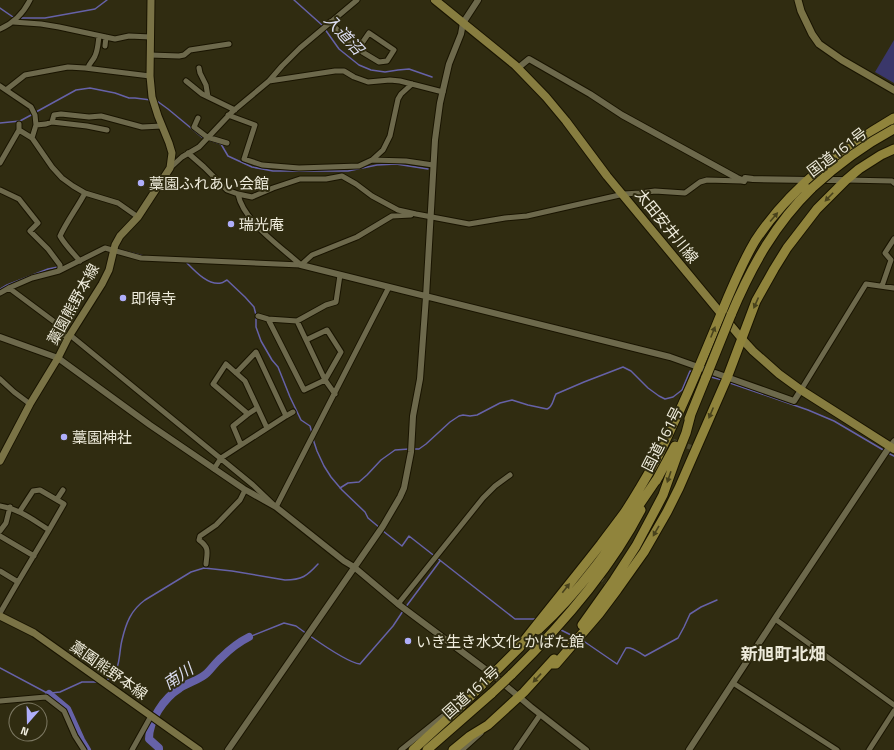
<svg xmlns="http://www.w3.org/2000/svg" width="894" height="750" viewBox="0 0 894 750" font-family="'Titillium Web','Noto Sans JP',sans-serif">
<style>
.green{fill:#3a376a}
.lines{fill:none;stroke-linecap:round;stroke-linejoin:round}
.stream{stroke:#6662a8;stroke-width:1.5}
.river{stroke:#6662a8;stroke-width:8}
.minor-tunnel{stroke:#4c492f;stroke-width:5;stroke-dasharray:5 2.5;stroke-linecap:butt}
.minor-casing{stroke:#191400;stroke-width:7}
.tertiary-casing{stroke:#191400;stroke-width:8}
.secondary-casing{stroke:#191400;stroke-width:9}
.primary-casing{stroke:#191400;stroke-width:10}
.trunk-casing{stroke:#191400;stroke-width:11}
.minor{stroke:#6d694c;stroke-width:5}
.tertiary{stroke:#6d694c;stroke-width:6}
.secondary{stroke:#7a7346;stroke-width:7}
.primary{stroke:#877d40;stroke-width:8}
.trunk{stroke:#90843c;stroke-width:9}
.trunk-bridge-casing{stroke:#191400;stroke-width:11;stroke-linecap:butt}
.trunk-bridge{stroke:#90843c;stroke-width:9}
.oneway{fill:#48421c}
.poi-dot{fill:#afaefa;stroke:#302c11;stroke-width:1.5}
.labels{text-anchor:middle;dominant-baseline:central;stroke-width:4;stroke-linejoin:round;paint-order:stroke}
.street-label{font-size:15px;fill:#eeebdb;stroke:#302c11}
.poi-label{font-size:15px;fill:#eeebdb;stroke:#302c11;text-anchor:start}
.water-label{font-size:16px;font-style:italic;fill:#dbdcf0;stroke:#302c11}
.quarter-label{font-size:17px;font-weight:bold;fill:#eeebdb;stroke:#302c11}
</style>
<rect width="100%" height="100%" fill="#302c11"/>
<path class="green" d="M894 40V83L875 72Z"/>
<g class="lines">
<path class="stream" d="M294 0 322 25 339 49 359 65 371 70 385 72 398 70 409 69 432 77
M0 8 13 17 15 18
M19 18H45L95 9 107 0
M157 101 168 109 203 138 221 144 228 156 252 167 273 171H348L377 165 396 164 428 169
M36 112 76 90 90 88 115 93 129 98H135L151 100
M0 123 20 121 33 114
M116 249 144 256
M186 262C194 270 208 286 221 283 223 283 225 281 227 280L245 297 254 307 256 315V327L261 341 272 360 278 367 290 397 301 420 310 426 312 433
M0 289 7 285 48 269 58 267
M711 377 722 380
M730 383 808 410 834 421 885 451
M313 439 317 451 324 466 331 477 342 490 365 512 368 518 380 528
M412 449H419L426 444 450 422 459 416 463 415 470 416 477 415 500 403 512 400 528 405 547 409C553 407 553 399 556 394L584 382 623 367 631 371 648 388 659 396 665 399 673 397 682 390 690 371 694 372
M888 453 894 456
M340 488 348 483 359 482 367 475 381 460 395 450 409 449
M383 531 402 546 409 536 515 619H535L537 620
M405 608 440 561
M559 629 575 637
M310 636C320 643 349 663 360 664L393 626 403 611
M249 637 284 623 296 626 307 634
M582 640 617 664 626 648C632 646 639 653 645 656L678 638 684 627 690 614 701 607 717 600
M0 668 49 694 51 693 60 692 82 682H97
M105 681C122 672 118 656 122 640 126 623 131 610 145 600L191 572 204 568 232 571 285 580C302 580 307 576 318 564"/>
<path class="river" d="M49 694 67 709 81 740 87 750
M159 750V748L149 739C149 720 164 698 180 688 189 682 200 680 207 673 212 668 216 662 222 657 230 649 239 642 249 637"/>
<path class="minor-tunnel" d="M666 439 693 448
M587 569 611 586"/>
<defs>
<path id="minor" d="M13 22 41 24 59 27 115 39 129 36 151 37
M330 22 354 47 379 62 387 61 394 50 369 33 358 49
M0 29C14 23 23 14 30 0
M105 46 106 37
M150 55 179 56 184 55 190 50 229 44
M88 68C89 63 93 61 95 56 98 50 98 43 99 36
M199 68 200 73 206 85 208 97
M186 81 202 94 235 110
M269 81 335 71H344L354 77 368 82 390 80 400 81 443 92
M0 86 31 107 35 115 36 125 32 138
M6 90 25 75 68 67 85 68 150 76
M228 115 255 125 244 159 262 165 299 168 359 166 372 160 383 150 390 136 398 99 401 94 412 84
M198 118 194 127 207 137 227 143
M52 122 87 126 107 130
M36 125 46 124 52 122 54 115 61 114 89 117 101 116 142 127 162 126
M19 130V124
M188 153 204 167 227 190 238 194 252 197 273 188 300 179H326L342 176 356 184 372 196 398 210 416 214 469 224 505 218 527 216 624 194 640 193 655 191 685 193 700 182 707 180 742 181
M372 160 406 161 433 165
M0 163 19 130 32 138 52 167 62 178 73 186 85 193 118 203 138 217
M170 168 182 157 199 147 232 112 269 81 282 66 300 48 357 0
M847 180 892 181 894 183
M0 190 19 199 38 223 30 231 48 249 60 265V268L59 271
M238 194C243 221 281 247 301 265
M80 261C73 253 65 245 60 236 67 221 77 208 85 193
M882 286 891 260 885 253 894 239
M9 288 60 326 58 331 68 338
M0 293 9 288 32 278 59 271 105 248 141 258 301 265 312 255 357 237 392 216 411 215
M258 316 268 319 297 321 326 305 336 302 340 275
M268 319 304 390 325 380 341 352 327 330 306 340
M297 321 325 380 335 394
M70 335 253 485 276 507 389 287
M0 379 14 392 30 404
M801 390 866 284 894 288
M248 414 213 384 226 364 245 381 267 428
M286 416 293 412
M241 445 233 426 248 414 257 408
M890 446 894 441
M214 469 221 458 286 416 256 352 236 373
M57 499 63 490
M0 506C20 509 33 520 49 530
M0 531 6 523 10 507
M0 536 34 556
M206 564C207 552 210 548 199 540L200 536 216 525 240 500 245 490
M0 571 18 582
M398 604 483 498 495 486 510 475
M0 613 18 582 49 530 64 504 40 490 33 491 20 511
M775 619 894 705
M733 683 837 750
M0 701 46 697 64 711 75 736 84 750
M132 750 151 716
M401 750 453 708H455
M462 750 481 733
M516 750 540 715
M869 750 894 711"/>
<path id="tertiary" d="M518 68 529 59 590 94 622 115 737 178 744 181 745 178 753 179 809 180
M821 180H846
M301 265 670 357 794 401 801 390
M0 337 58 358 150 425 244 489 276 507 344 561 354 567 398 604 493 675 518 696 531 707 586 750
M228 750 383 526 400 497 404 488 411 452 413 416 420 379 426 297 435 140 440 103 449 64 461 34 463 23 478 0
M689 750 776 617 890 446"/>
<path id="secondary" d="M798 0 801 11 812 34 819 44 842 60 894 90
M0 461 30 404 58 358 68 338 102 284 109 270 115 245 120 236 138 217 170 168 172 153 169 143 158 116 152 97 150 76 151 0
M0 616 34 633 199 750"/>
<path id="primary" d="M435 0 515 65 546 97 566 121 607 176 742 339 753 351 779 374 801 390 894 449"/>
<path id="trunk" d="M731 315C751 267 775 224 812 188
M689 419 706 377
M656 481 675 446
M582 625 614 580 636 546 652 516 663 495 678 453 686 433 691 414
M538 630C587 585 622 530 659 476
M516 651C544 615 573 580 601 544 609 533 617 523 625 512 636 495 646 478 656 460 664 445 671 428 679 412 692 384 704 355 716 326 728 297 739 268 755 241 789 189 841 149 894 118
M550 664H556L599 614 617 590 644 552 667 512 679 488 727 378 756 301 774 269 787 248 817 209 846 180 859 169 881 155 894 149
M511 675C560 627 610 570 641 510
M413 750 458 709 520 647
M427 750 492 693
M453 750 470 736 488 725 524 692 554 659"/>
</defs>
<use href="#minor" class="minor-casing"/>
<use href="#tertiary" class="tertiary-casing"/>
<use href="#secondary" class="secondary-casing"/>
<use href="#primary" class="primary-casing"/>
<use href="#trunk" class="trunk-casing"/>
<use href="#minor" class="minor"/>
<use href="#tertiary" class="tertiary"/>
<use href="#secondary" class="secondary"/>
<use href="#primary" class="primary"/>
<use href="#trunk" class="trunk"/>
<defs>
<path id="trunk-bridge" d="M812 188C837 165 864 145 894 129
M706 377 731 315
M492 693 511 675"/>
</defs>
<use href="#trunk-bridge" class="trunk-bridge-casing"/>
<use href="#trunk-bridge" class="trunk-bridge"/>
</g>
<defs><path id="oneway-solid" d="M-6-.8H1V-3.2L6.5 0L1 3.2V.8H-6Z"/></defs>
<g class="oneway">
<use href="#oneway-solid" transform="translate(829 197) rotate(134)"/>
<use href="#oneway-solid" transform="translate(774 217) rotate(-50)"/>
<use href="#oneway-solid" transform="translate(756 303) rotate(114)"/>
<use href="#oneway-solid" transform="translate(713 332) rotate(-68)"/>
<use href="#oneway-solid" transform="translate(711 413) rotate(113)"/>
<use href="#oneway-solid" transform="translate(669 477) rotate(109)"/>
<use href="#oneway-solid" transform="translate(656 531) rotate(120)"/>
<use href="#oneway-solid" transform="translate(566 588) rotate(-52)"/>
<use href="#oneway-solid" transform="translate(537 678) rotate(133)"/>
</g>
<g class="poi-dot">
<circle cx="141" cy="183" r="4"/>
<circle cx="231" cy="224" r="4"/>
<circle cx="123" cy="298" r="4"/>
<circle cx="64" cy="437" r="4"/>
<circle cx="408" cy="641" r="4"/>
</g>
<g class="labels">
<g class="street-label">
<text transform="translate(837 152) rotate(-37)">国道161号</text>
<text transform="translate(667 226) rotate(51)">太田安井川線</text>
<text transform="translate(73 304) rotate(-61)">藁園熊野本線</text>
<text transform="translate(662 439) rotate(-63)">国道161号</text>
<text transform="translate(109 670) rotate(35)">藁園熊野本線</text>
<text transform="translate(471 692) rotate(-42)">国道161号</text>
</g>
<g class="poi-label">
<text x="149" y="183">藁園ふれあい会館</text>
<text x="239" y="224">瑞光庵</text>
<text x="131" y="298">即得寺</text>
<text x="72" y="437">藁園神社</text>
<text x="416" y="641">いき生き水文化 かばた館</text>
</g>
<g class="water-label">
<text transform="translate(344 34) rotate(47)">入道沼</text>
<text transform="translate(178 676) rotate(-34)">南川</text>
</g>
<g class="quarter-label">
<text x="783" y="654">新旭町北畑</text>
</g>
</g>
<g transform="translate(28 722) rotate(200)"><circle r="19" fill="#302c11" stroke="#7c7862"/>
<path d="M0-3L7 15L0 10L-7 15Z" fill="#afaefa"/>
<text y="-6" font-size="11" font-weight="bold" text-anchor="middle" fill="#eeebdb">N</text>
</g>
</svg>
